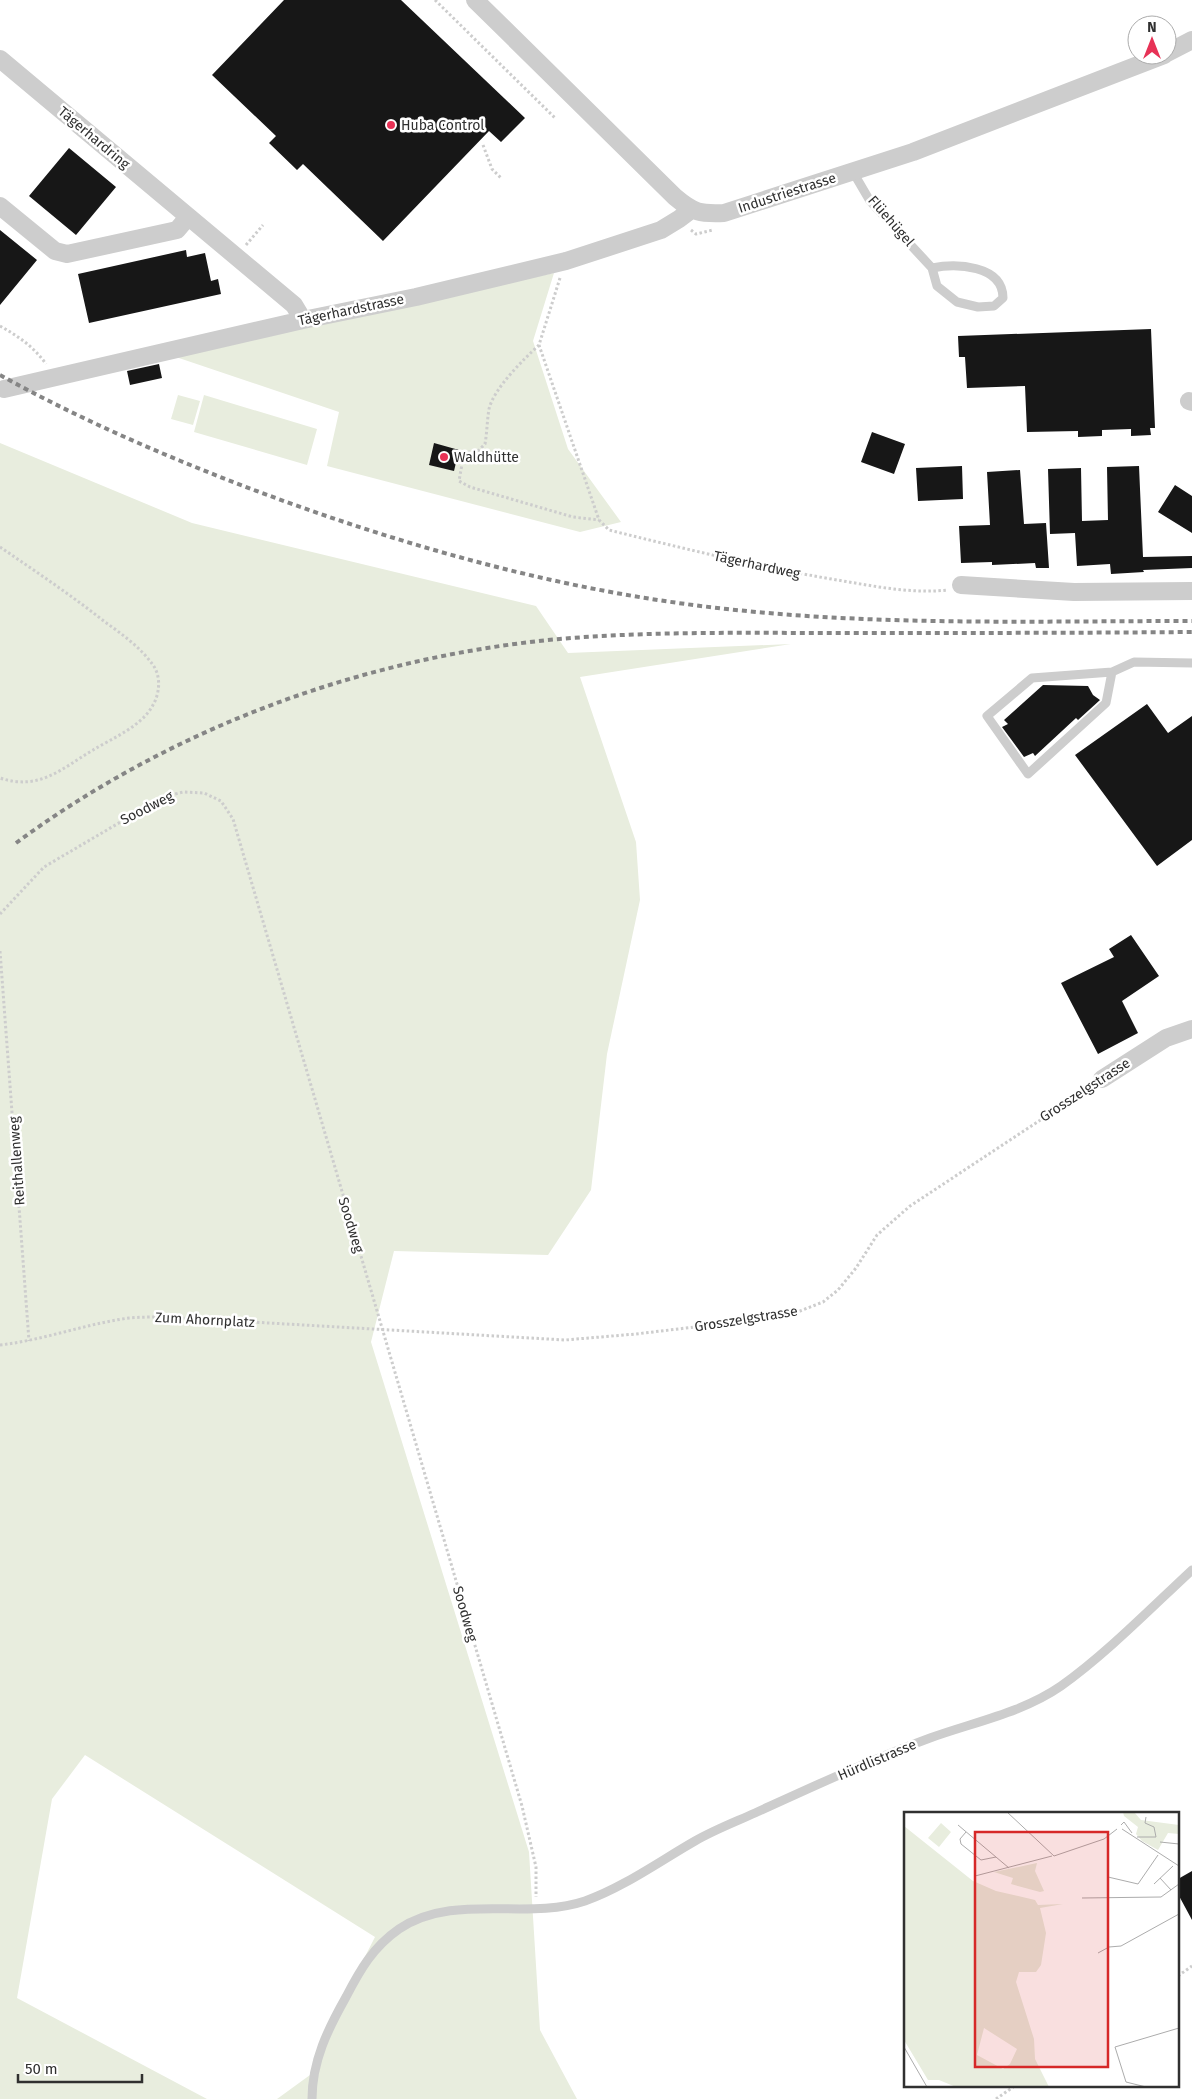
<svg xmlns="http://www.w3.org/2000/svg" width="1192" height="2099" viewBox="0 0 1192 2099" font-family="'Fira Sans',sans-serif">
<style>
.green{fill:#e8edde}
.building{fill:#171717}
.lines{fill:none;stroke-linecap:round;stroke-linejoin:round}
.path{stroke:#cdcdcd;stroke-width:3;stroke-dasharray:2.5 2.5;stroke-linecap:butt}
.service{stroke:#cdcdcd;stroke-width:9}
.minor{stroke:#cdcdcd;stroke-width:18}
.rail{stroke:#858585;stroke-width:4;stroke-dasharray:5 4;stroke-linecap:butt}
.poi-dot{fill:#e73256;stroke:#fff;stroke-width:2}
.labels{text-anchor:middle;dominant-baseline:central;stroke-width:5;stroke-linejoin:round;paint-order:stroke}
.poi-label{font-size:14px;fill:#303030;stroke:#fff;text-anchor:start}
.street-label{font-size:14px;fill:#303030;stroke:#fff}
.inset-road{fill:none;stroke:#acacac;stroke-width:1}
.view{fill:#d62828;fill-opacity:0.15;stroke:#d62828;stroke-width:2.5}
.inset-edge{fill:none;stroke:#303030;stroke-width:2.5}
</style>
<rect width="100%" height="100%" fill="#fff"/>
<path class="green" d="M554 273 533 341 568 449 621 522 580 532 327 466 339 412 170 355Z
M178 395 200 401 193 425 171 419Z
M204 395 317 429 307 465 194 432Z
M0 443 192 523 536 606 568 653 791 644 580 677 636 842 640 900 607 1054 591 1190 548 1255 394 1251 371 1342 529 1852 540 2030 577 2099H277L310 2075 329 2027 375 1937 85 1755 52 1799 17 1998 207 2099H0Z"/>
<path class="building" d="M284 0H401L525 118 501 142 489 131 383 241 303 164 297 170 269 143 276 136 212 75Z
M69 148 116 187 76 235 29 196Z
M0 230 37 260 0 305Z
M186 250 187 257 205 253 211 281 218 279 221 294 89 323 78 274Z
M1151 329 1155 428H1150L1151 435 1131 436V429L1102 430V436L1078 437V431L1027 432 1025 386 967 388 965 357H959L958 336Z
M159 364 162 378 130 385 127 371Z
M872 432 905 444 894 474 861 462Z
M434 443 459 450 454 471 429 465Z
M962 466 963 499 918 501 916 468Z
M1139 466 1143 557 1192 556V568L1143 570 1144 572 1111 574 1110 564 1077 566 1075 533 1050 534 1048 469 1081 468 1082 521 1108 520 1107 467Z
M1020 470 1024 524 1046 523 1049 568H1036L1035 563 992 565V562L961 563 959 526 990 525 987 472Z
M1175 485 1192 496V533L1158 512Z
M1043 685 1088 686 1093 695 1100 700 1078 720 1076 718 1035 756 1033 753 1024 757 1002 727 1008 724 1004 720Z
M1147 704 1168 733 1192 716V840L1157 866 1075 755Z
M1131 935 1159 976 1122 1001 1138 1033 1098 1054 1061 983 1114 957 1109 949Z
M1192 1871V1920L1178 1894V1879Z"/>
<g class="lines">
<path class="path" d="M435 0 555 118
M483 145 492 169 501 178
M691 230 696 234 713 230
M246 245 263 225
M560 278 539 345 599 520 609 530C685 549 760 567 837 580 874 586 910 594 948 590
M0 326C18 336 34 347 46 364
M539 345C524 359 494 388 489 409 487 421 487 433 485 444L478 451 464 453 459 481 470 487 573 517 599 520
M0 547C35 571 71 595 105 622 122 634 141 648 153 665 161 676 160 693 153 705 142 726 113 738 93 750 61 769 40 791 0 778
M0 914 44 867 163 797 183 792 204 793 221 801 233 819 522 1806 536 1867V1897
M0 951 29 1341
M0 1345C44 1340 85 1324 129 1318 141 1317 153 1317 164 1317L565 1340 636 1334 770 1318 800 1311 823 1302 838 1290 856 1268 877 1235 910 1206 1089 1088
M1178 1976 1192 1966
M996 2099 1016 2085"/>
<path class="service" d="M853 172 870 201 932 268 937 286 957 302 978 307 994 306 1003 298C1003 265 956 263 932 268
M1112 672 1106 703 1028 774 987 716 1032 678 1112 672 1134 662 1192 663
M312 2099C312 2061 328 2029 346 1997 360 1970 373 1947 399 1929 454 1892 526 1921 585 1901 624 1887 660 1861 695 1841 714 1830 735 1822 755 1813 812 1787 870 1760 930 1738 974 1722 1022 1713 1061 1686 1106 1654 1151 1608 1192 1570"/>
<path class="minor" d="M475 0 675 197C694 213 700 214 724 213L913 152 1164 55
M1167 53 1192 40
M0 59 294 305 303 320
M0 206 55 251 67 254 177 230 188 217
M4 389 303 320 416 297 566 261 661 230 679 219 691 210
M1189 401 1192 402
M961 585 1074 592 1192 591
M1102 1079 1166 1038 1192 1029"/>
<path class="rail" d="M0 375C81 420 167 457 254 490 406 547 566 592 727 609 882 626 1037 621 1192 621
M16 843C171 729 356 660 548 640 643 631 741 633 836 633 955 633 1073 633 1192 632"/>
</g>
<g class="poi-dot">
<circle cx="391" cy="125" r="5"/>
<circle cx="444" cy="457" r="5"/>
</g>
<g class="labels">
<g class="poi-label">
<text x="401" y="125">Huba Control</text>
<text x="454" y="457">Waldhütte</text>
</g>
<g class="street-label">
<text transform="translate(94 138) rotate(40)">Tägerhardring</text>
<text transform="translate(787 193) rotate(-18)">Industriestrasse</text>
<text transform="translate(891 221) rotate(49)">Flüehügel</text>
<text transform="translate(351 310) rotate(-12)">Tägerhardstrasse</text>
<text transform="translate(757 565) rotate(12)">Tägerhardweg</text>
<text transform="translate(147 808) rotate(-27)">Soodweg</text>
<text transform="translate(1085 1090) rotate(-33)">Grosszelgstrasse</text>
<text transform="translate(17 1161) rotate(-94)">Reithallenweg</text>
<text transform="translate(351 1225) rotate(73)">Soodweg</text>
<text transform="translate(746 1319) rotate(-9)">Grosszelgstrasse</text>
<text transform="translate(205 1320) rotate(3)">Zum Ahornplatz</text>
<text transform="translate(465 1614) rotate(74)">Soodweg</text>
<text transform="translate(877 1760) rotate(-23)">Hürdlistrasse</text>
</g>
</g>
<g transform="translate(904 1812)">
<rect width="275" height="275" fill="#fff"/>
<path d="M219 0H230L237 8 275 13V22L264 21 254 38 238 29 232 22 234 15 220 4ZM37 11 47 20 35 35 24 26ZM0 14 69 69 92 79 131 88 134 93 159 92 136 96 142 121 137 153 132 160H115L112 170 130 227 131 247 145 275H52L35 268H24L0 228ZM80 216 113 237 106 252 99 257 73 243ZM133 51 131 59 140 79 136 80 107 72 109 66 90 60Z" fill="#e8edde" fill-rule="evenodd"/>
<path class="inset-road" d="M103 0 150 44 200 27 213 17M54 13 105 56M217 13 220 10 228 21M218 17 275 54M62 20 56 27 57 32 77 48 92 45M233 25H252L250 15 241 11 242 5M256 30 275 32M71 64 148 44M204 65 234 72 254 43M256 66 267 78M250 72 269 54M178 86 257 85 275 72M194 141 205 135 217 134 275 102M0 235 23 275M242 275 222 270 211 235 275 216"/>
<path class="view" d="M71 20H204V255H71Z"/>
<rect width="275" height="275" class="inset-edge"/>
</g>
<g transform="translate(1152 40)"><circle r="24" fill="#ffffff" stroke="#acacac"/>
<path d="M0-4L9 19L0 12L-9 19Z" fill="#e73256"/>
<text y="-8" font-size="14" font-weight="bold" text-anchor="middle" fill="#303030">N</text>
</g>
<path d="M18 2074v8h124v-8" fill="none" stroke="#303030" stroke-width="2.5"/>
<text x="25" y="2074" font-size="15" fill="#303030" stroke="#ffffff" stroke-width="4" paint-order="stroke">50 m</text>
</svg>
